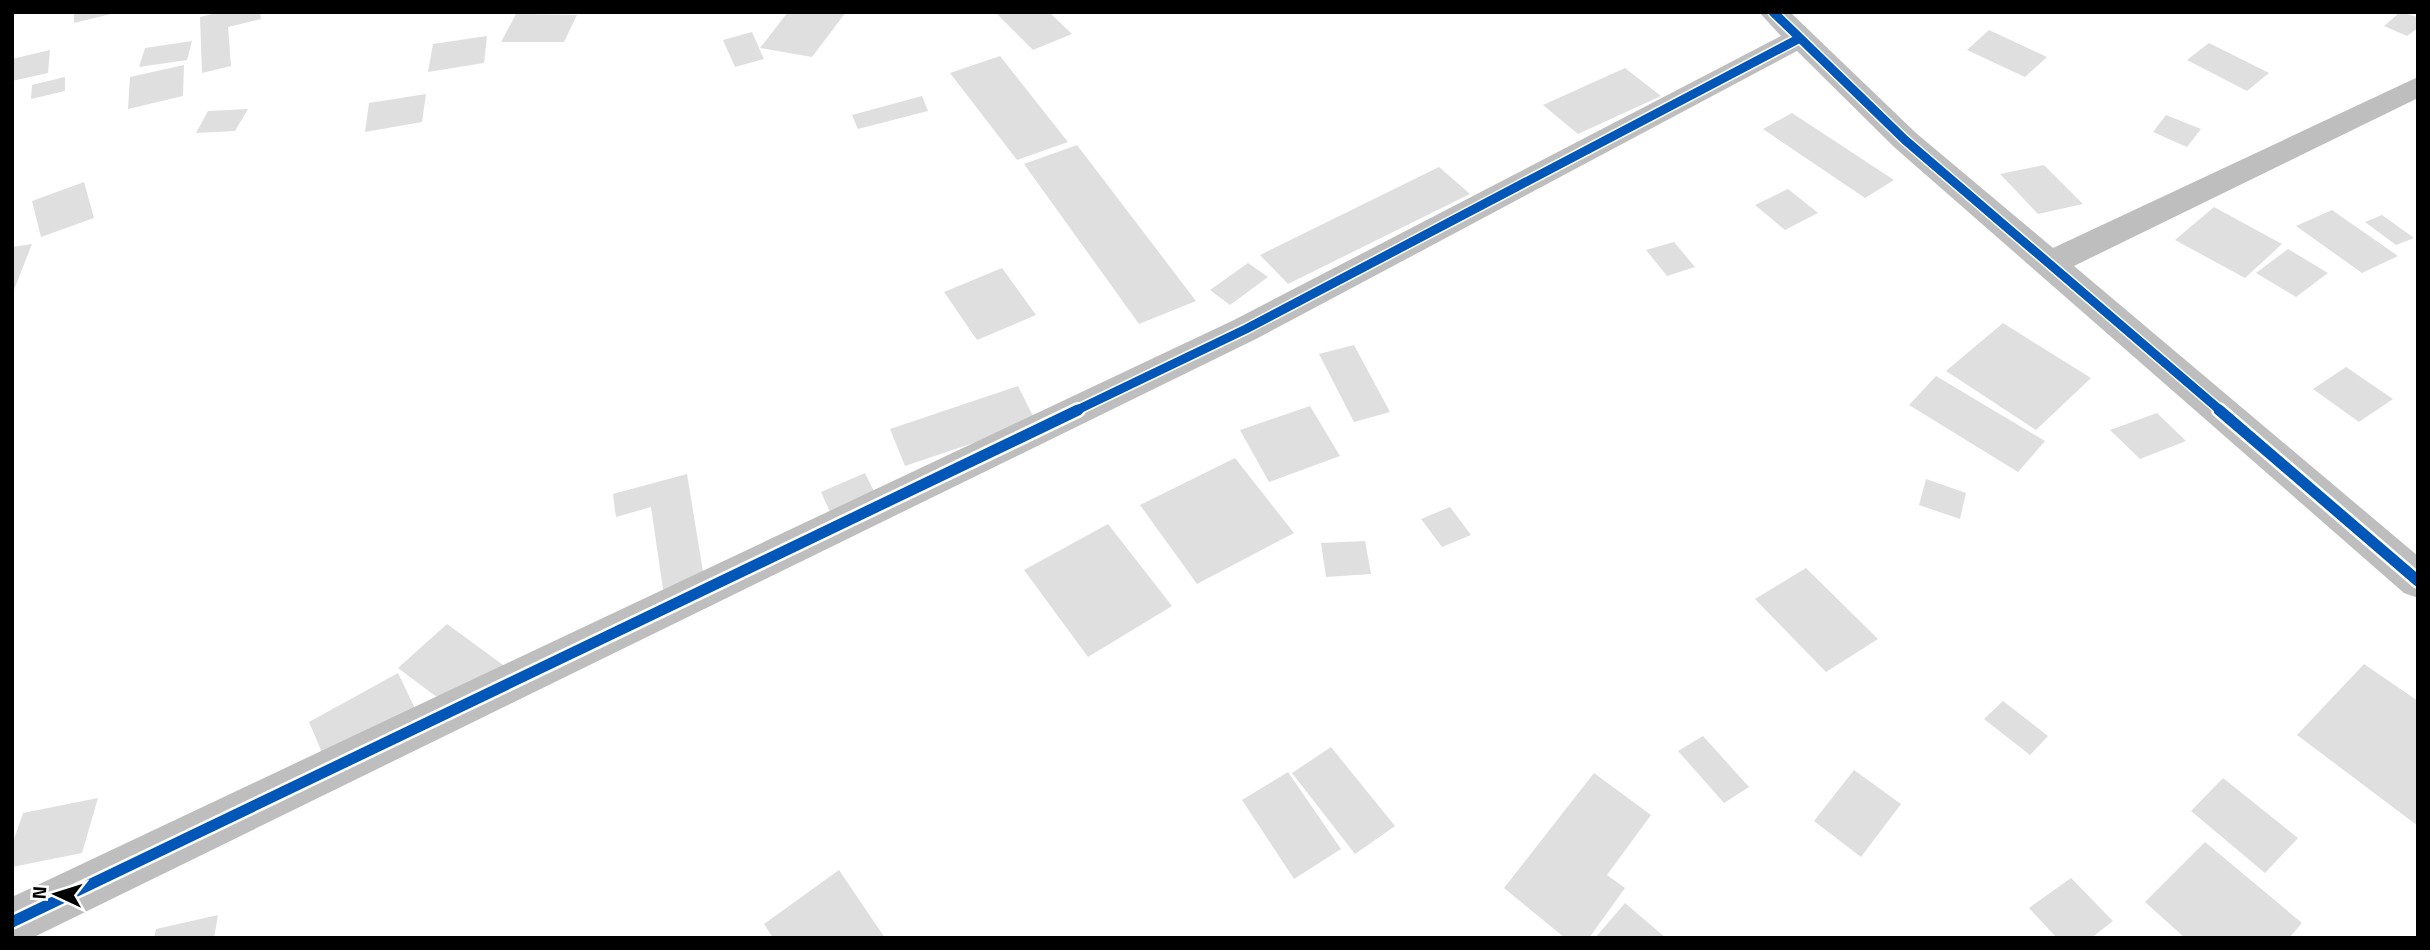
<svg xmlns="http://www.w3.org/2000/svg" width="2430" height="950" viewBox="0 0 2430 950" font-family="'Titillium Web',sans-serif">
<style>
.building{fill:#dfdfdf}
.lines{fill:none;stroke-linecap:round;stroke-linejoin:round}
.minor{fill:#bebebe;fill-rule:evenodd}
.cycleway-far1-casing{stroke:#fff;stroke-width:12}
.cycleway-casing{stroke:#fff;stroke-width:16}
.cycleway-far1{stroke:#0057b8;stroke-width:9}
.cycleway{stroke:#0057b8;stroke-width:11}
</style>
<rect width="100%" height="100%" fill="#fff"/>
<path class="building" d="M74 12H115V13L74 23Z
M221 12H260L261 19 228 27 231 66 202 73 200 17Z
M788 12H846L812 57 760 48Z
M995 12H1049L1072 34 1033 50Z
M2400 12 2418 17V28L2407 36 2384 26Z
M516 14 577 15 564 42H501Z
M1989 30 2047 57 2025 77 1967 50Z
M752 32 764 59 735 67 723 40Z
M487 36 484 63 428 72 433 44Z
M192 41 187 60 139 67 145 48Z
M2209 43 2269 73 2247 91 2187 60Z
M50 50 48 73 12 81V59Z
M1000 56 1068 142 1017 160 950 73Z
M184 65 183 96 128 109 130 77Z
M1625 68 1661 96 1578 134 1543 105Z
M65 77V91L31 99 32 85Z
M426 94 422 122 365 132 369 103Z
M922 96 928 111 858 129 852 115Z
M248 109 235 131 196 133 208 111Z
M1792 113 1894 180 1865 198 1763 129Z
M2166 115 2201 129 2187 147 2153 132Z
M1077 145 1196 301 1139 324 1024 164Z
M2044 165 2083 204 2038 214 2000 174Z
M1439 167 1470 194 1288 284 1260 255Z
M84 182 94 218 41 237 32 201Z
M1788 189 1818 213 1785 230 1755 205Z
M2214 207 2282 244 2245 278 2175 240Z
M2332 210 2398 256 2362 273 2296 226Z
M2382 215 2414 238 2396 245 2365 222Z
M1674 242 1695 267 1667 276 1646 250Z
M32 244 12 295V247Z
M2288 249 2328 273 2296 297 2256 273Z
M1248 263 1268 277 1230 305 1210 290Z
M1002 268 1036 315 977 340 944 292Z
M2003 323 2091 378 2036 430 1946 371Z
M1354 345 1390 412 1354 422 1319 354Z
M2346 367 2393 399 2359 422 2313 389Z
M1936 376 2045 441 2018 472 1909 405Z
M1018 386 1036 422 905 466 890 429Z
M1310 406 1340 456 1269 482 1240 430Z
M2157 413 2186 441 2140 459 2110 430Z
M1235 458 1294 533 1197 584 1140 505Z
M865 473 880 504 835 523 821 492Z
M687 474 705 584 664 596 651 507 616 517 613 494Z
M1926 479 1966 493 1960 519 1919 505Z
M1450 507 1471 535 1442 547 1421 519Z
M1108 524 1172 606 1088 657 1024 570Z
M1365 541 1371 574 1326 577 1321 543Z
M1806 568 1878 639 1826 672 1755 599Z
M447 624 510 670 462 716 398 668Z
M2364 664 2418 701V826L2297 735Z
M398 673 420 719 330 771 309 722Z
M2003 701 2048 736 2030 755 1984 719Z
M1703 736 1749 787 1724 803 1678 751Z
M1331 747 1395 826 1355 854 1292 773Z
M1854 770 1901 804 1861 857 1814 821Z
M1288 772 1341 849 1294 879 1242 800Z
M1594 773 1651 815 1607 875 1625 888 1589 938H1565L1504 888Z
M2223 778 2298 838 2265 873 2191 811Z
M98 798 82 853 12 867V845L23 813Z
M2205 842 2302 923 2289 938H2185L2145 902Z
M839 870 885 938H773L764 924Z
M2071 878 2113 921 2091 938H2057L2029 908Z
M1625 903 1666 938H1595Z
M218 915 214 938H154L156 929Z"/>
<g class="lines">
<path class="minor" d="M1759 12H1790L1916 133 2053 248 2418 77V98L2074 266 2418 556V598L2404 593 1894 147 1797 51 1258 338 32 938H12V897L1234 320 1781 36Z"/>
<defs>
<path id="cycleway-far1" d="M1773 12 1905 140 2221 411
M1075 411 1246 329 1800 38"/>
<path id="cycleway" d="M2219 410 2418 581
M12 922 1078 410"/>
</defs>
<use href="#cycleway-far1" class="cycleway-far1-casing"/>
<use href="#cycleway" class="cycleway-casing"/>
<use href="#cycleway-far1" class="cycleway-far1"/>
<use href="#cycleway" class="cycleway"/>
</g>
<rect width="2430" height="950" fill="none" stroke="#000000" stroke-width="28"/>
<g transform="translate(56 894) rotate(274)" stroke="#ffffff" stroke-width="5" paint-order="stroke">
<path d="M0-5L12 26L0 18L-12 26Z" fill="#000000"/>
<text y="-10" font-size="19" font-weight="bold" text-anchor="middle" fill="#000000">N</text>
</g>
</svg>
